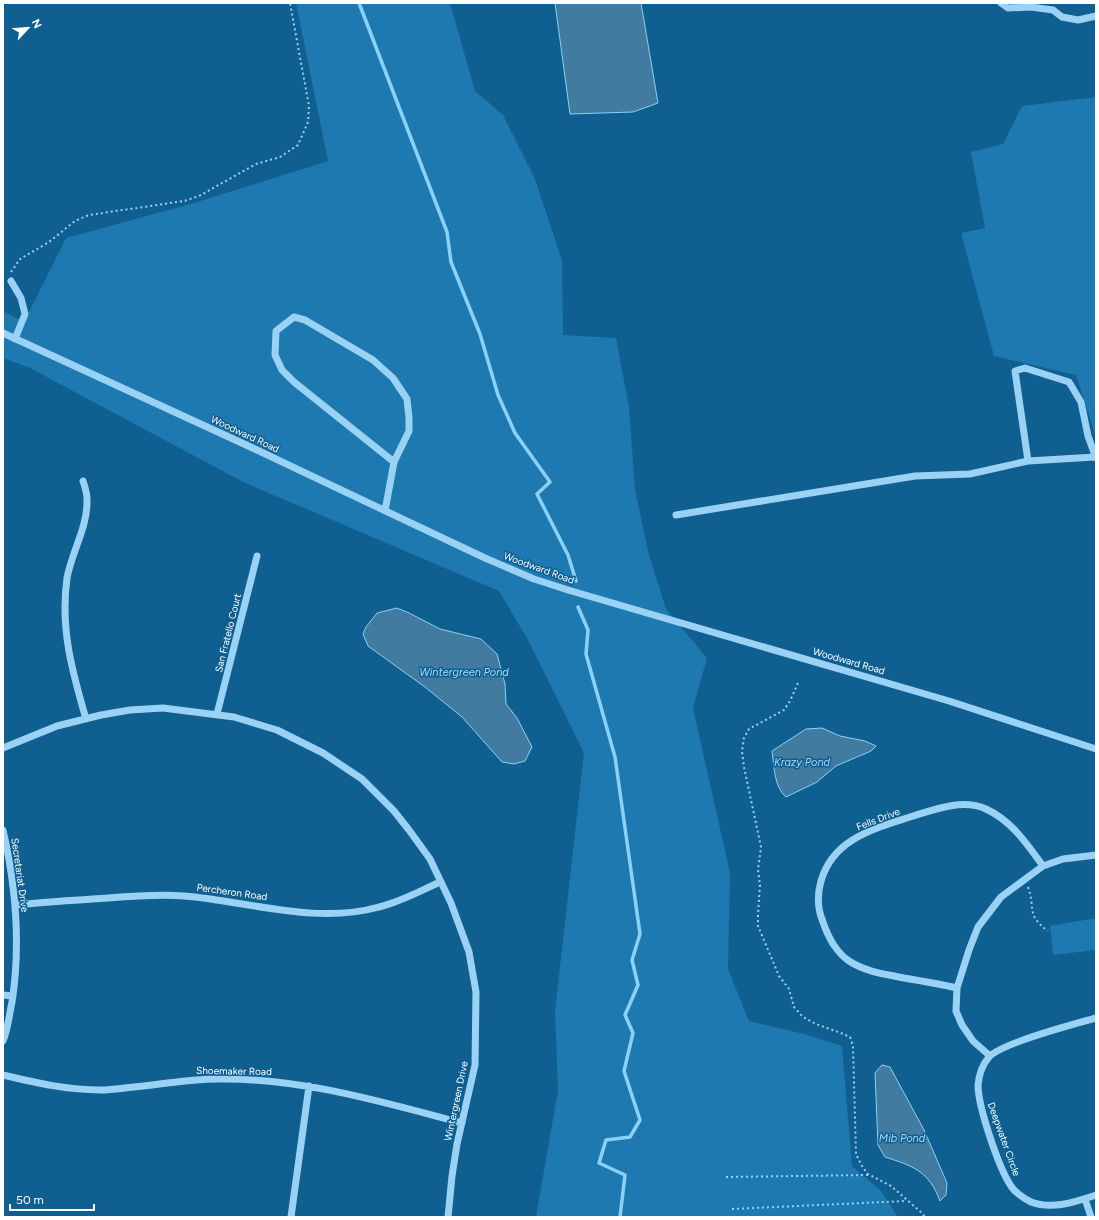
<svg xmlns="http://www.w3.org/2000/svg" width="1099" height="1220" viewBox="0 0 1099 1220" font-family="Figtree,sans-serif">
<style>
.green{fill:#1d79af}
.water{fill:#417b9f;stroke:#8bd1f7}
.lines{fill:none;stroke-linecap:round;stroke-linejoin:round}
.stream{stroke:#8bd1f7;stroke-width:3.5}
.path{stroke:#99d2f4;stroke-width:2;stroke-dasharray:2 3;stroke-linecap:butt}
.minor{stroke:#99d2f4;stroke-width:7}
.labels{text-anchor:middle;dominant-baseline:central;stroke-width:3;stroke-linejoin:round;paint-order:stroke}
.street-label{font-size:10px;fill:#fff;stroke:#0f5f91}
.water-label{font-size:11px;font-style:italic;fill:#a5dcfb;stroke:#0f5f91}
</style>
<rect width="100%" height="100%" fill="#0f5f91"/>
<path class="green" d="M296 3H450L475 91 503 115 535 179 562 260 563 335 616 338 629 407 635 490 649 555 666 609 707 658 693 708 730 873 728 969 749 1021 804 1034 842 1046 852 1166 881 1191 898 1217H536L558 1090 555 1011 584 753 528 640 499 591 243 482 30 368 3 358V311L24 322 66 238 194 203 328 161Z
M1096 97V437L1076 375 994 356 961 233 985 228 971 152 1003 144 1022 106Z
M1096 918V950L1053 955 1050 926Z"/>
<path class="water" d="M555 3H641L658 103 633 112 570 114Z
M397 608 409 613 440 629 481 639 497 654 505 684 506 704 517 718 532 747 525 761 514 764 502 762 462 717 425 687 368 646 363 634 366 627 377 613Z
M806 729 822 728 840 736 865 741 876 746 871 751 836 766 817 782 786 797C774 787 774 766 772 751Z
M882 1065 890 1067 924 1130 947 1183 946 1195 940 1201C929 1171 913 1166 885 1157L878 1145 875 1073Z"/>
<g class="lines">
<path class="stream" d="M359 3 447 232 451 262 480 334 498 395 515 433 550 482 537 494 568 555 576 581
M578 607 588 630 586 654 615 757 640 934 632 960 638 985 625 1015 633 1033 624 1071 640 1120 630 1137 606 1140 599 1163 625 1175 620 1217"/>
<path class="path" d="M11 272 20 259 49 242 75 221 89 215 184 201 199 196 256 164 280 157 298 145 308 122 309 106 290 3
M798 683 790 701 784 710 749 729 744 738 742 751 744 767 761 847 758 870 760 885 758 914V926L779 976 789 989 794 1007 803 1017 816 1024 841 1033 850 1037 853 1046 856 1154 863 1168 868 1174 891 1186 922 1213 925 1217
M1028 887C1036 908 1025 914 1048 931
M726 1177 869 1175
M732 1209 906 1201"/>
<path class="minor" d="M1001 3 1008 8 1031 7 1053 10 1062 17 1078 20 1096 16
M11 281 21 298 25 314 15 339
M3 333 244 444 485 558 534 579 568 590 949 701 1096 749
M1095 457 1028 461 1015 371 1025 368 1069 382 1081 402 1088 436 1096 458
M83 481C85 487 87 493 87 499 88 527 72 551 67 578 60 628 72 671 86 719
M385 511 394 462 294 382 282 370 275 355 276 331 294 317 305 320 373 360 393 378 407 399 409 418V431L394 462
M676 515 915 476 970 474 1028 461
M217 714 257 556
M3 748 57 726 101 715 130 710 163 708 234 717 277 730 323 753 362 779 394 811 409 830 430 859 451 903 469 952 476 992 475 1065 457 1144 452 1176 448 1217
M3 830C16 887 21 944 12 1002 9 1016 8 1029 3 1041
M15 905C46 902 77 900 108 898 133 896 159 894 184 896 248 901 315 925 379 907 400 902 420 891 440 882
M957 988C940 984 922 981 904 978 885 974 866 972 849 961 836 952 828 937 823 922 817 908 817 895 821 881 833 839 873 829 910 817 933 810 962 798 986 809 1012 821 1027 844 1043 866
M3 995 13 996
M1096 1018C1074 1024 1001 1043 989 1057 982 1065 979 1075 978 1085 978 1106 1000 1174 1014 1190 1019 1195 1025 1199 1031 1202 1052 1210 1075 1202 1096 1195
M990 1056 973 1041 962 1025 956 1011 957 988 969 950 978 927 1001 897 1043 866 1063 859 1096 855
M3 1075C37 1083 66 1090 101 1090 112 1090 123 1088 134 1087 162 1084 190 1079 219 1079 302 1078 382 1102 462 1123
M1085 1199 1091 1217
M291 1217 309 1086"/>
</g>
<g class="labels">
<g class="street-label">
<text transform="translate(245 434) rotate(25)">Woodward Road</text>
<text transform="translate(539 568) rotate(20)">Woodward Road</text>
<text transform="translate(228 633) rotate(-76)">San Fratello Court</text>
<text transform="translate(849 661) rotate(16)">Woodward Road</text>
<text transform="translate(878 819) rotate(-21)">Fells Drive</text>
<text transform="translate(20 875) rotate(82)">Secretariat Drive</text>
<text transform="translate(232 892) rotate(8)">Percheron Road</text>
<text transform="translate(234 1071) rotate(1)">Shoemaker Road</text>
<text transform="translate(456 1101) rotate(-78)">Wintergreen Drive</text>
<text transform="translate(1004 1139) rotate(70)">Deepwater Circle</text>
</g>
<g class="water-label">
<text x="464" y="672">Wintergreen Pond</text>
<text x="802" y="762">Krazy Pond</text>
<text x="902" y="1138">Mib Pond</text>
</g>
</g>
<rect width="1099" height="1220" fill="none" stroke="#ffffff" stroke-width="8"/>
<g transform="translate(28 28) rotate(64)" stroke="#0f5f91" stroke-width="3" paint-order="stroke">
<path d="M0-3L7 15L0 10L-7 15Z" fill="#ffffff"/>
<text y="-6" font-size="11" font-weight="bold" text-anchor="middle" fill="#ffffff">N</text>
</g>
<path d="M10 1204v6h84v-6" fill="none" stroke="#ffffff" stroke-width="2"/>
<text x="16" y="1204" font-size="12" fill="#ffffff" stroke="#0f5f91" stroke-width="3" paint-order="stroke">50 m</text>
</svg>
